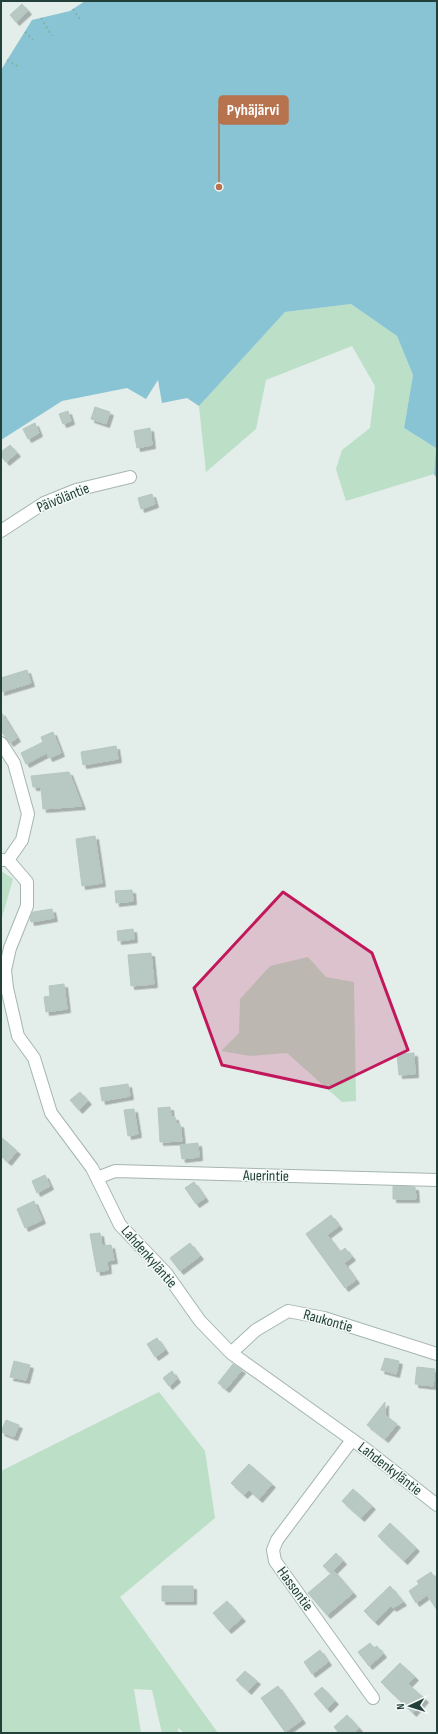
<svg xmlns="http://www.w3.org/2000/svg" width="438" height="1734" viewBox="0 0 438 1734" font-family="'Sofia Sans Condensed',sans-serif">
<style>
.green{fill:#bbdfc7}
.water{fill:#89c4d4}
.building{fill:#b8c8c3;stroke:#b5c7c1;filter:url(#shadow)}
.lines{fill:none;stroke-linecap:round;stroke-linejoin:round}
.minor-casing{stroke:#a5b6b1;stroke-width:14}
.path{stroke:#82b2a6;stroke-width:2;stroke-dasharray:2 3;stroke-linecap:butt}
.minor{stroke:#fff;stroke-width:12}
.marked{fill:#c2185b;fill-opacity:0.2;stroke:#c2185b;stroke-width:3;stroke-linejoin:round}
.labels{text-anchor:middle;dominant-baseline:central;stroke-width:3;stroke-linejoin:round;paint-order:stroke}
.street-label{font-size:15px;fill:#224039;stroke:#f4faf7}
.leader{fill:none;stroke:#b7724e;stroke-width:1.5}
.callout-dot{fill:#b7724e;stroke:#f4faf7;stroke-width:1.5}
.callout{fill:#b7724e;stroke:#b7724e;stroke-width:1.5}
.callout-label{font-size:16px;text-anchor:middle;font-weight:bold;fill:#fff}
</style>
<defs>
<filter id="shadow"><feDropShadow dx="3.5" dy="3.5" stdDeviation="0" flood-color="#0004"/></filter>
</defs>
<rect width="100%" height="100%" fill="#e3ede9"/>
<path class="green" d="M351 304 397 336 413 375 404 428 436 448 434 474 346 501 336 469 342 450 370 428 375 386 352 346 266 380 256 429 206 472 199 406 285 312Z
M1 871 13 879 1 921Z
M308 957 326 977 354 982 356 1101 342 1102 287 1053 250 1056 221 1051 239 1033 240 999 270 966Z
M159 1392 205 1451 215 1518 120 1597 218 1733H185L178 1728V1733H162L152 1690 134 1689 141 1733H1V1471Z"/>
<path class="water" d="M85 1H437V479L434 474 436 448 404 428 413 375 397 336 351 304 285 312 199 406 187 398 162 403 158 380 146 399 127 388 62 401 1 440V70L32 20 70 11Z"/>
<path class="building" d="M22 4 28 11 16 22 10 15Z
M95 407 110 412 106 424 91 419Z
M68 411 71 421 63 424 59 414Z
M35 423 39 433 28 439 23 429Z
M150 428 152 445 137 448 134 431Z
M10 445 17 453 6 462 1 456V452Z
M152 494 155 504 141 509 138 498Z
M27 670 31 683 1 692V678Z
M1 712 17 738 10 743 1 731Z
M53 732 61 753 49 758 47 753 26 764 21 753 43 742 41 737Z
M116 746 118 759 83 765 81 752Z
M69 772 82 806 43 809 41 787H33L31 776Z
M95 836 102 883 82 886 76 839Z
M132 890 133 901 116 903 115 891Z
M52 909 54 918 31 922 30 918 33 912Z
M133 929 134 939 118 941 117 931Z
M151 953 154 984 131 986 128 955Z
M64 984 67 1009 46 1012 44 997 50 996 49 986Z
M414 1053 415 1074 399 1075 397 1054Z
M128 1084 130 1096 102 1101 100 1088Z
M80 1092 88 1101 79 1110 70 1100Z
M170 1107 171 1117H175L176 1124H180L182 1141 160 1142 158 1108Z
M134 1109 138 1134 128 1136 124 1110Z
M1 1137 17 1151 8 1162 1 1156Z
M198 1143 199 1157 182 1159 180 1145Z
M45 1175 50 1186 37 1193 32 1181Z
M194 1182 205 1198 196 1204 185 1188Z
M393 1186 415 1187 416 1199H393Z
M34 1201 42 1220 25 1228 17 1209Z
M331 1215 339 1226 327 1235 340 1252 345 1248 352 1257 344 1263 356 1280 345 1288 306 1234Z
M100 1233 102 1246 111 1245 114 1260 107 1261 108 1270 97 1272 90 1234Z
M190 1243 200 1256 180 1271 170 1258Z
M157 1338 165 1350 155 1357 147 1344Z
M385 1358 399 1361 396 1374 381 1370Z
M14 1361 30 1365 26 1380 10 1377Z
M233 1364 242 1370 226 1389 218 1383Z
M417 1367 435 1369 433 1386 415 1384Z
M172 1371 177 1379 169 1386 163 1378Z
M385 1402V1415L397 1424 385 1439 367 1425Z
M6 1420 19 1425 14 1437 1 1432Z
M249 1464 272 1484 259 1499 249 1490 244 1495 231 1483Z
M353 1489 372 1506 361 1518 342 1501Z
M390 1523 416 1548 404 1561 378 1536Z
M336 1553 343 1561 331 1573 323 1566Z
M334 1571 353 1593 327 1615 308 1593Z
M431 1572 437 1582V1610L427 1595 416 1603 409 1591 419 1584 417 1581Z
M162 1586H193V1601H162Z
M390 1586 403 1602 393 1608 391 1606 375 1622 364 1611Z
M227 1601 242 1618 228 1630 213 1613Z
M370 1643 374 1648 377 1646 383 1654 369 1666 358 1652Z
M320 1650 328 1662 312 1674 304 1662Z
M400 1663 415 1677 408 1684 425 1699 413 1713 381 1682Z
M245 1671 257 1681 248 1691 236 1680Z
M278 1686 302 1720 285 1732 261 1698Z
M322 1687 335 1701 327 1709 314 1694Z
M347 1715 359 1728 353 1733H339L334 1727Z"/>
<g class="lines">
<defs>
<path id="minor" d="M1 531 44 503 76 490 130 477
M1 743 14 763 28 814 22 840 8 860
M1 860H8L27 882V906L10 948 5 970 7 988 18 1036 34 1058 51 1113 92 1168 120 1225 166 1273 200 1321 231 1353 368 1451 437 1505
M97 1178 115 1171 437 1180
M231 1353 256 1330 288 1311 324 1318 437 1354
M352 1440 277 1540 273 1550 275 1561 373 1698"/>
</defs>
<use href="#minor" class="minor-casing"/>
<path class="path" d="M73 9 80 19
M41 18 52 36
M25 32 33 40
M7 60 19 67"/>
<use href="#minor" class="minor"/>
</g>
<path class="marked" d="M283 892 372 953 408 1050 329 1088 222 1065 194 988Z"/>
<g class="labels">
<g class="street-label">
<text transform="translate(63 498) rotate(-22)">Päivöläntie</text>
<text transform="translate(266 1176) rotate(1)">Auerintie</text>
<text transform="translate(149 1257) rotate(49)">Lahdenkyläntie</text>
<text transform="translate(328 1321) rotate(16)">Raukontie</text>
<text transform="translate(390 1469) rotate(38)">Lahdenkyläntie</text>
<text transform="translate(295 1589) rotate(54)">Hassontie</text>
</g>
</g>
<path class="leader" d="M219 187L219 110"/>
<circle class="callout-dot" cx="219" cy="187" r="4"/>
<rect class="callout" x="219" y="96" width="69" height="28" rx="4"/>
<g class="callout-label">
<text x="253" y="115">Pyhäjärvi</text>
</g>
<rect width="438" height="1734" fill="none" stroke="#224039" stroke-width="4"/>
<g transform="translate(410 1706) rotate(266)" stroke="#f4faf7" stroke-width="3" paint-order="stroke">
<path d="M0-3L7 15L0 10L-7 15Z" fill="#224039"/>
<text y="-6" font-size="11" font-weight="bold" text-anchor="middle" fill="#224039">N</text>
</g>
</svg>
